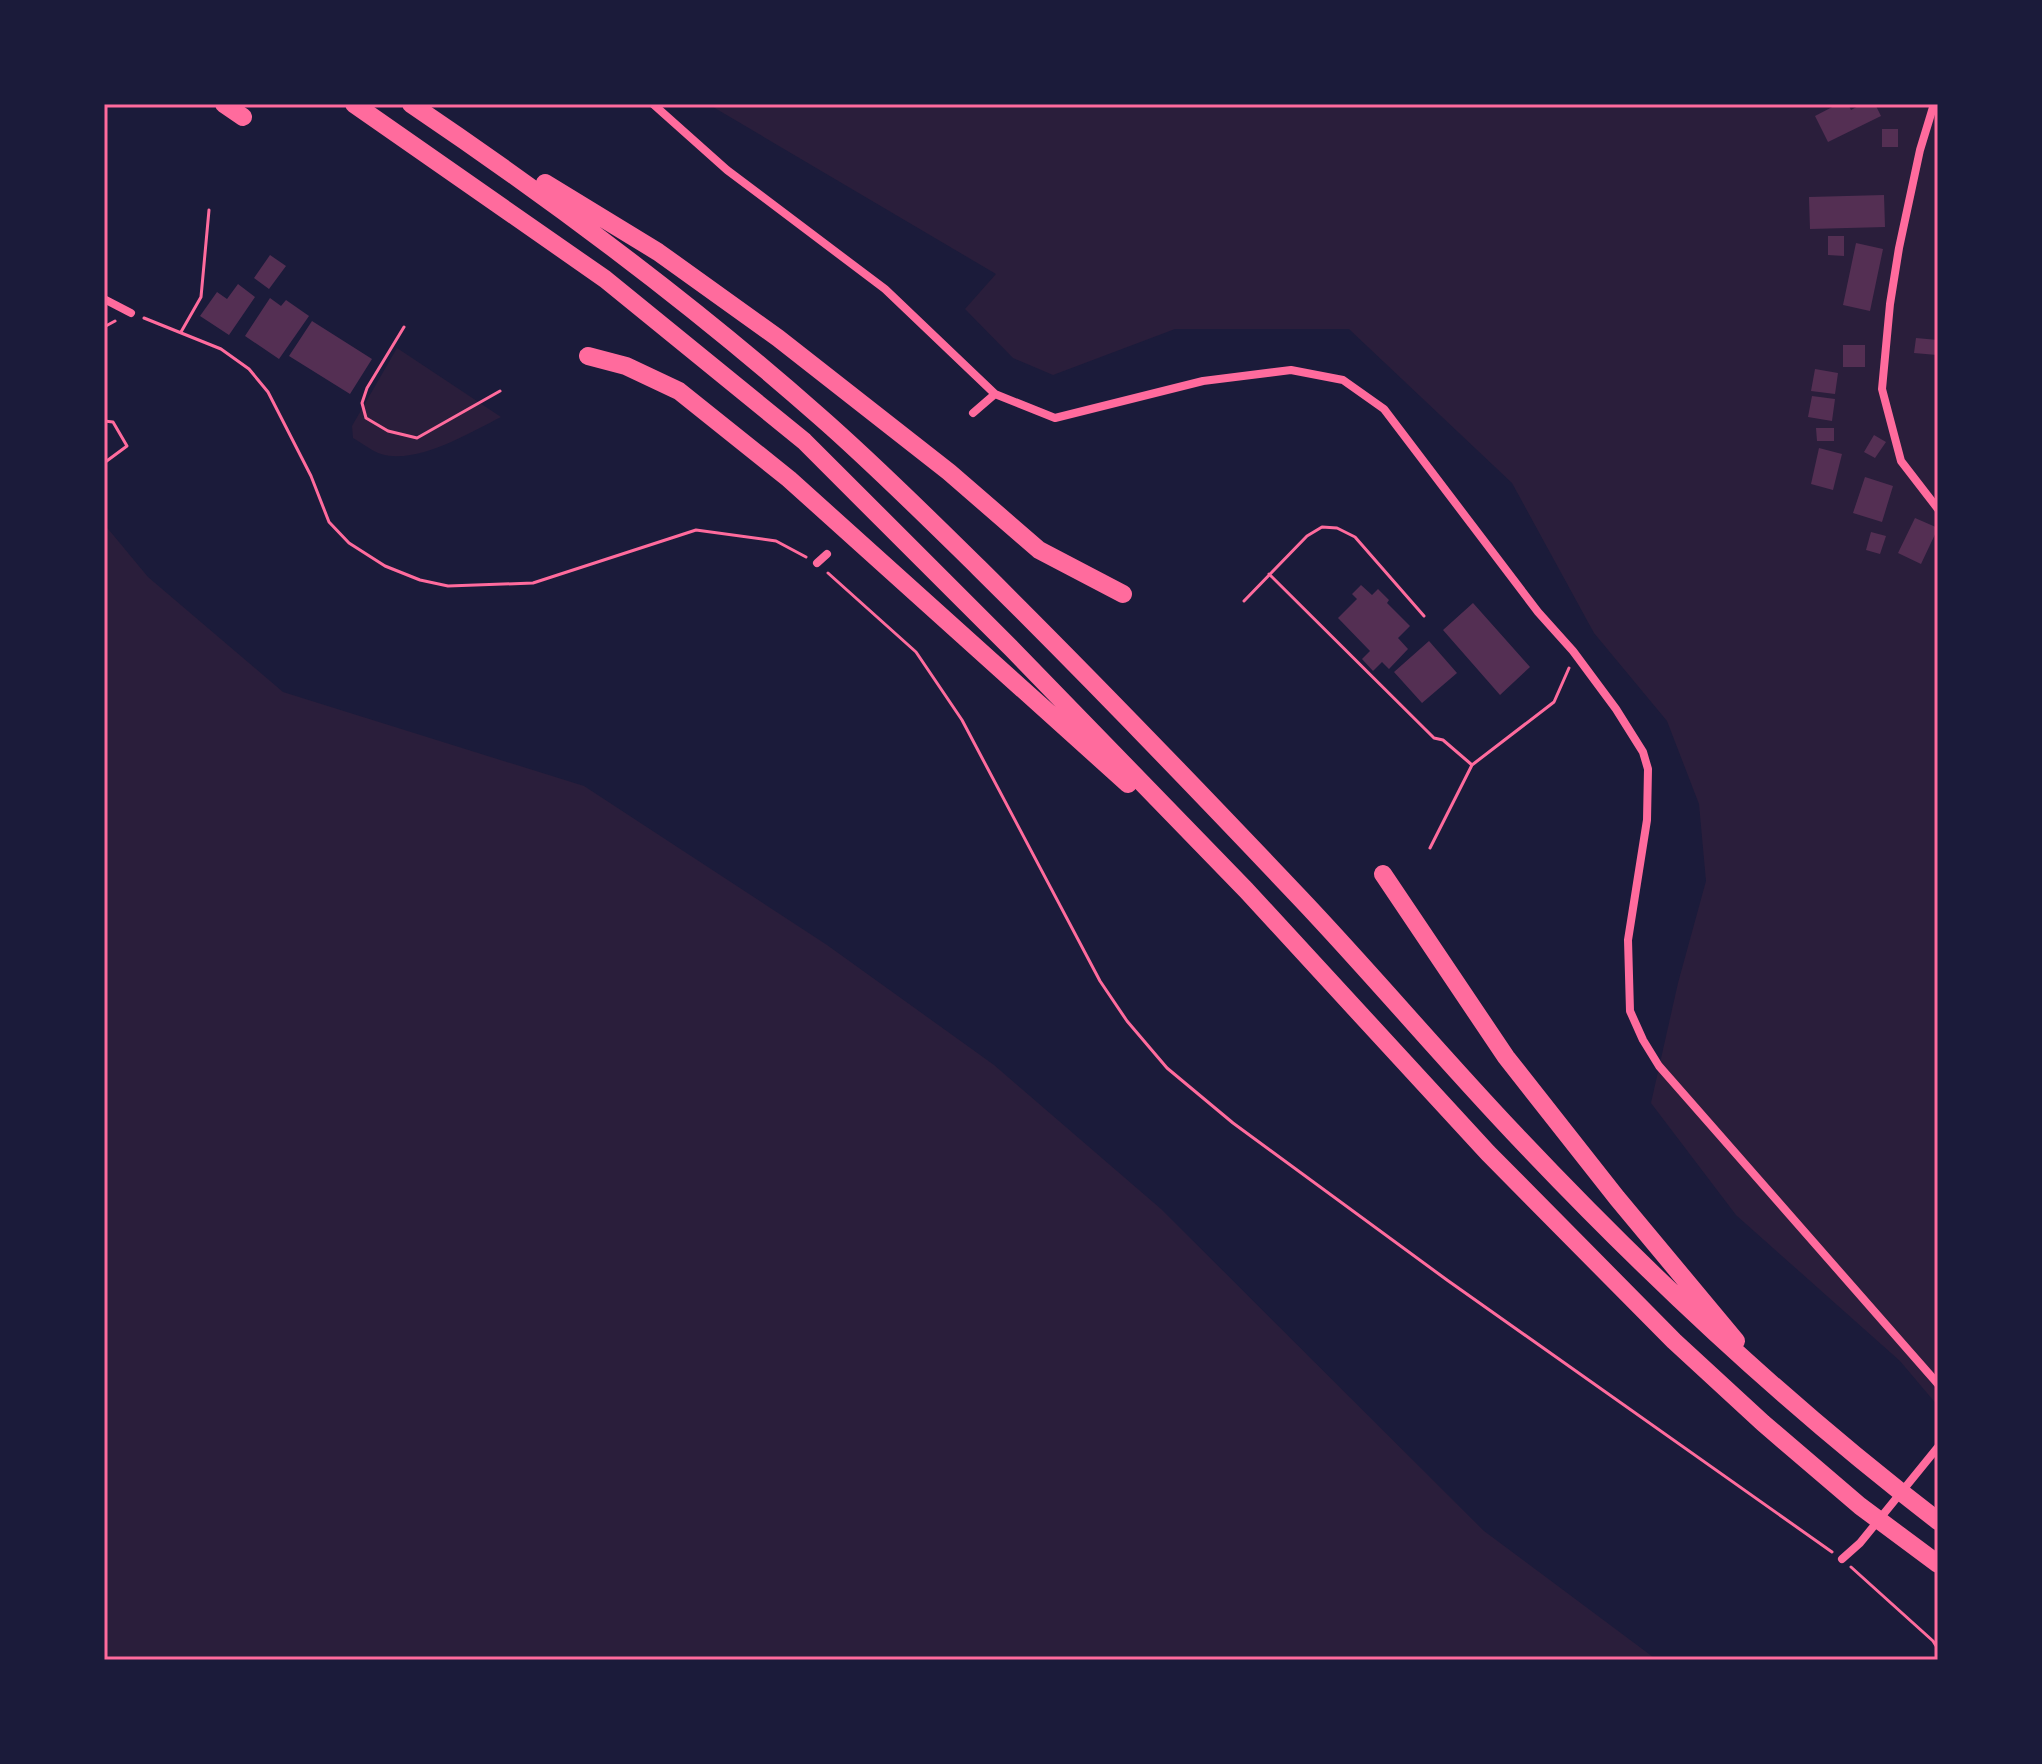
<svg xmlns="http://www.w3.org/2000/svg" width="2042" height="1764" viewBox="0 0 2042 1764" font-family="Raleway,sans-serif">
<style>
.green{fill:#2a1e3b}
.building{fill:#542f53}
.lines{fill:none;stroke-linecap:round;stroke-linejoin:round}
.path{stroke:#ff6b9d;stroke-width:3}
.minor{stroke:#ff6b9d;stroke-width:8}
.motorway{stroke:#ff6b9d;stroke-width:18}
.neatline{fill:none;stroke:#ff6b9d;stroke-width:3}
</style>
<rect width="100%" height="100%" fill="#1b1b3a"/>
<path class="green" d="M708 104H1938V1406L1900 1361 1736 1215 1651 1103 1678 983 1706 881 1699 804 1667 721 1594 633 1512 483 1349 329H1175L1053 375 1013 358 965 309 996 274Z
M397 348 501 417C471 432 417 465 381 454 372 451 362 443 353 438L352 426Z
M104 524 148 577 283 692 584 786 827 945 994 1065 1161 1209 1484 1531 1657 1660H104Z"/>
<path class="building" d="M1838 104H1848L1851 110 1862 104H1875L1881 116 1828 142 1815 116Z
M1882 129H1898V147H1882Z
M1884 195 1885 227 1810 229 1809 197Z
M1828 236H1844V256L1828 255Z
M1856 243 1883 249 1870 311 1843 305Z
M270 255 286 266 269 289 254 278Z
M238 284 255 297 229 335 200 316 217 292 227 299Z
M270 298 281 306 286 300 309 316 279 359 245 336Z
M312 321 372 359 350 394 289 356Z
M1916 338 1938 340 1937 355 1914 353Z
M1843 345H1865V367H1843Z
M1815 369 1838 373 1835 394 1811 391Z
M1812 396 1835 399 1832 421 1808 417Z
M1816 428H1834V441H1817Z
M1874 435 1886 442 1875 458 1864 452Z
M1819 448 1842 454 1833 490 1811 484Z
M1865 477 1893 486 1882 522 1853 513Z
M1915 518 1938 528 1921 564 1898 553Z
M1871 532 1886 536 1880 554 1866 550Z
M1361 585 1372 595 1378 589 1389 600 1387 603 1410 626 1398 638 1408 649 1389 669 1382 662 1373 671 1362 659 1370 651 1338 618 1357 599 1352 594Z
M1473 603 1530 667 1500 695 1443 630Z
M1429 641 1457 673 1422 703 1394 672Z"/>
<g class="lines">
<path class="path" d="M144 318 221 349 249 369 268 392 311 476 329 522 349 543 385 566 420 580 448 586 533 583 696 530 776 541 806 557
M104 327 115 321
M404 327 367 388 362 403 366 418 388 431 417 438 500 391
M181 332 201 297 209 210
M104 421 113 422 127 446 104 463
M828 573 916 652 962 720 1100 981 1127 1021 1167 1068 1233 1123 1447 1280 1832 1552
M1269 574 1434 738 1443 740 1472 765
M1244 601 1307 536 1322 527 1337 528 1355 537 1424 616
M1430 848 1472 765 1554 702 1569 668
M1851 1567 1933 1641 1938 1649"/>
<path class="minor" d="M653 104 727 170 885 289 995 394 1055 418 1203 381 1291 370 1343 380 1384 409 1538 612 1573 651 1616 709 1643 752 1648 769 1647 820 1628 940 1630 1011 1643 1040 1659 1066 1938 1384
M1934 104 1920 150 1899 248 1890 304 1882 389 1901 461 1938 509
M104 299 131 313
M973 413 995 394
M817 563 827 554
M1842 1559 1860 1543 1938 1447"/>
<path class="motorway" d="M224 104 243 117
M354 104 605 279 804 441 1013 650 1246 890 1488 1153 1674 1341 1763 1423 1860 1506 1938 1564
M411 104C553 200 690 302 819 416 874 464 926 516 979 568 1088 676 1195 787 1301 899 1373 975 1441 1056 1513 1132 1645 1272 1785 1404 1938 1521
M545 183 658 252 778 338 949 472 1039 550 1123 594
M588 356 626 366 679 391 789 479 1128 784
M1383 874 1506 1057 1617 1198 1736 1341"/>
</g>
<rect width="2042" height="1764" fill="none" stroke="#1b1b3a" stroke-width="212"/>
<rect x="106" y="106" width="1830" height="1552" class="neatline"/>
</svg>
